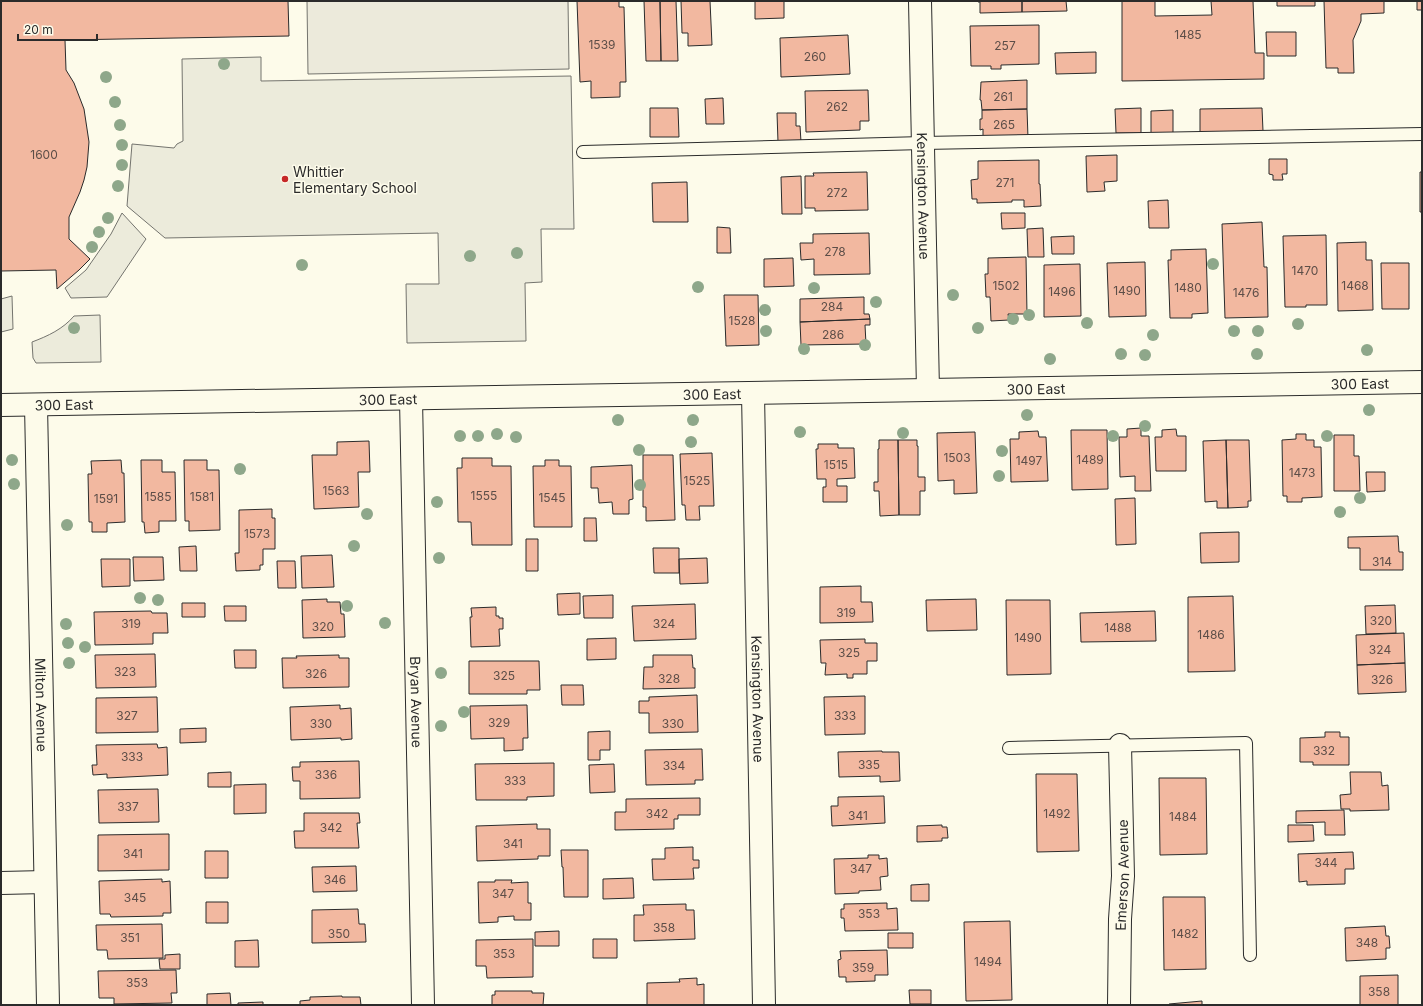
<svg xmlns="http://www.w3.org/2000/svg" width="1423" height="1006" viewBox="0 0 1423 1006" font-family="Inter,sans-serif">
<style>
.green{fill:#ecebdb;stroke:#74746e}
.parking{fill:#eceadb;stroke:#74746e}
.building{fill:#f2b8a0;stroke:#2b2b2b}
.lines{fill:none;stroke-linecap:round;stroke-linejoin:round}
.service-casing{stroke:#2b2b2b;stroke-width:14}
.minor-casing{stroke:#2b2b2b;stroke-width:24}
.tertiary-casing{stroke:#2b2b2b;stroke-width:24}
.service{stroke:#fdfbea;stroke-width:12}
.minor{stroke:#fdfbea;stroke-width:22}
.tertiary{stroke:#fdfbea;stroke-width:22}
.tree{fill:#8ea78a}
.poi-dot{fill:#c62828;stroke:#fdfbea;stroke-width:1.5}
.labels{text-anchor:middle;dominant-baseline:central;stroke-width:3;stroke-linejoin:round;paint-order:stroke}
.number-label{font-size:12px;fill:#5d4e48}
.poi-label{font-size:14px;fill:#2b2b2b;stroke:#fdfbea;text-anchor:start}
.street-label{font-size:14px;fill:#2b2b2b;stroke:#fdfbea}
</style>
<rect width="100%" height="100%" fill="#fdfbea"/>
<path class="green" d="M261 57V81L571 76 574 229H541L542 282 525 283 526 341 407 343 406 284H439L438 233 165 238 127 206 132 144 174 148 177 144 183 141 182 59Z
M122 213 146 239 107 297 71 298 65 288 86 270 111 234Z
M12 296 13 329 1 332V299Z
M100 315 101 362 36 363 33 358 32 342C48 336 63 329 74 316Z"/>
<path class="parking" d="M307 1H568L569 69 308 74Z"/>
<path class="building" d="M1 1H288L289 36 65 40 66 70 74 83 84 109 89 142 87 167 84 180 80 192 69 217V239L90 259 79 270 57 289 56 270 1 271Z
M577 1H619V7H624L626 82H620V97L591 98V81L580 82Z
M644 1H660L661 61H646Z
M660 1H676L678 61H661Z
M681 1H710L712 45 688 46V33H682Z
M755 1H784V18L755 19Z
M978 1H1022V12L980 13V2H978Z
M1022 1H1066L1067 11 1022 12Z
M1122 1H1155V16L1212 15 1211 1H1253L1255 53H1264V79L1122 81Z
M1277 1H1315V6H1277Z
M1324 1H1384V13L1361 14V21L1353 40 1354 73H1338V68H1326Z
M1417 1H1422V10H1417Z
M1039 25V64L1001 65V69H991V66H971L970 26Z
M1266 32H1296V56H1267Z
M848 35 850 74 781 77 780 38Z
M1096 52V73L1056 74 1055 53Z
M1027 80V109L982 110 981 100H980L981 82Z
M868 90 869 121H860V130L806 132 805 91Z
M723 98 724 124H706L705 99Z
M650 108H678L679 137H650Z
M1141 108V133H1116L1115 109Z
M1262 108 1263 131 1200 133V109Z
M1027 109 1028 138 983 139V129L980 130V119H982V110Z
M1173 110V134H1151V111Z
M777 113H796V126H800L801 142H778Z
M1117 155V181L1104 182 1105 191 1087 192 1086 156Z
M1269 159H1287V174H1282L1283 180H1273V175L1269 174Z
M1039 160V184H1040L1041 206 1024 207V200H1012V202L977 203V199H972L971 180 978 179V161Z
M867 172 868 210 815 211V208H805V176H814L813 173Z
M1420 172H1422V212H1420Z
M801 176 802 214H782L781 177Z
M687 182 688 222H653L652 183Z
M1168 200 1169 228H1149L1148 201Z
M1001 213H1025V228L1002 229Z
M1262 222 1264 267H1267L1268 317 1225 318 1222 224Z
M717 227 730 228 731 253H717Z
M1043 228 1044 257H1028L1027 229Z
M869 233 870 274 814 275V259L801 260 800 243H813V234Z
M1326 235 1327 305H1306V307H1285L1283 236Z
M1074 236V254H1052L1051 237Z
M1366 242V260H1372L1373 310 1338 311 1337 243Z
M1206 249 1208 313 1192 314V318H1170L1168 260H1171V250Z
M1026 257 1027 314H1008L1009 320 991 321 990 297H986L985 274H988V258Z
M793 258 794 286 764 287V259Z
M1145 262 1146 316 1109 317 1107 263Z
M1381 263H1409V309H1382Z
M1080 264 1081 316 1044 317V265Z
M724 295H758L759 345 726 346Z
M864 297V314H869L870 319 800 322V299Z
M870 319V325H865L866 344 801 345 800 322Z
M1141 428V436H1149L1151 491H1135V476L1120 477 1119 437H1127V429Z
M1176 429 1177 436H1186V471H1156L1155 437H1162V430Z
M1071 430H1107L1108 489 1072 490Z
M1038 431 1039 437H1046L1048 481 1011 482 1010 439H1019V432Z
M975 432 977 493 954 494V480L938 481 937 433Z
M1296 434H1306V440H1314V447H1321L1322 497 1302 498V502H1287V496H1283L1282 440 1296 439Z
M1334 435H1354V456H1359L1360 491H1334Z
M879 440H898L899 515 880 516 879 491H874V482H878V449H879Z
M898 440H917V446H918V477H925V491H920V515H899Z
M1226 440 1228 508H1217V501L1205 502 1203 441Z
M1226 440H1249L1251 501H1248V507L1228 508Z
M369 441 370 472H358L359 507 314 509 312 455H337V442Z
M818 444H838V448H854L855 478 837 479V486H847V502H823V487H826V479H817L816 449H818Z
M712 453 714 506H699L700 520H686L685 505H682L680 454Z
M643 455H673L675 520 646 521V507H643Z
M462 458H492V466H511L512 545H472L471 522H458L457 468H462Z
M121 460 122 473H124L125 522 107 523V532H92V522H89L88 474H92L91 461Z
M141 460H162V472H175L176 521H159V532L145 533 144 522H142Z
M184 460H207V470H219L220 530 189 531V521H185Z
M545 460H559V466H571L572 527H534L533 466H545Z
M632 465 633 499 629 500V514H613L612 502 599 503 598 488H591V467Z
M1366 472H1385V491L1367 492Z
M1135 498 1136 544 1116 545 1115 499Z
M272 509V518H275V549H263V565H260V570L236 571 235 553H239V510Z
M584 518H596L597 541H584Z
M1239 532V562L1201 563 1200 533Z
M1398 536 1399 552H1403V570H1360V548H1348V537Z
M526 539H538V571H526Z
M196 546 197 571H180L179 547Z
M653 548H679V573H654Z
M332 555 334 587 302 588 301 556Z
M133 557H163L164 580 134 581Z
M707 558 708 583 680 584 679 559Z
M101 559H130V586L102 587Z
M277 561H295L296 588H278Z
M861 586V602H872L873 622 820 623V587Z
M580 593V614L558 615 557 594Z
M613 595V618H584L583 596Z
M1233 596 1235 671 1188 672V597Z
M327 599V602H340L341 614H344L345 637 303 638 302 600Z
M976 599 977 630 927 631 926 600Z
M1006 600H1050L1051 674 1007 675Z
M182 603H205V617H182Z
M695 604 696 639 634 641 632 606Z
M1395 605 1396 633 1366 634 1365 606Z
M224 606H246V621H225Z
M496 607V616H499V618H503V629H499L500 646 471 647 470 617H472L471 608Z
M151 611 152 613H167L168 633H153V644L95 645 94 612Z
M1155 611 1156 641 1081 642 1080 613Z
M1404 633 1405 663 1357 665 1356 635Z
M616 638V659L587 660V639Z
M865 639V643H877V661H867V674H853V678H847V674L825 675 826 663H821L820 640Z
M234 650H256V668H235Z
M155 654 156 687 96 688 95 655Z
M339 655V658H349V687L283 688 282 658H297L296 656Z
M653 655H692L693 668H695V688L643 689 644 667H653Z
M469 661H539L540 690H527V694H469Z
M1405 663 1406 692 1358 694 1357 665Z
M561 685H583L584 705H562Z
M697 695 698 732 649 733V713H639V701H649V697Z
M865 696V734L825 735 824 697Z
M157 697 158 732 96 733V698Z
M340 705V709L351 708 352 739 341 740V738L291 740 290 707Z
M527 705 528 738H523V750L504 751V738L471 739 470 706Z
M206 728V742L180 743V729Z
M610 731V750H600V760H588V732Z
M1325 732H1340V737H1349V765H1313V762H1300V738L1325 737Z
M157 744 158 748 167 747 168 775 107 778V774L93 775 92 765H97L96 745Z
M702 749 703 780H695V784L646 785 645 750Z
M882 751V752H899L900 781 880 782V776L839 777 838 752Z
M359 761 360 798 300 799V781H293L292 767H300V762Z
M554 763V796L527 797V800H476L475 764Z
M614 764 615 792 590 793 589 765Z
M231 772V787H208V773Z
M1350 772H1381L1382 786 1388 785 1389 810 1350 811V809H1341L1340 795 1351 794Z
M1036 774H1077L1079 851 1037 852Z
M1159 778H1206L1207 854 1160 855Z
M266 784V813L234 814V785Z
M158 789 159 822 99 823 98 790Z
M884 796 885 823 832 826 831 806H838V797Z
M700 798V815H678V819H674V829L615 830V812H626V799Z
M1344 810 1345 835H1325V822L1296 823V811Z
M304 813H359L360 823H357L359 848H295L294 831H304Z
M537 824V829H550V856H538V859L477 861 476 826Z
M942 825V827H947L948 838H942V841L917 842V826Z
M1288 825H1313L1314 841 1288 842Z
M169 834V870L98 871V835Z
M693 847V860H699V868H693L694 879 653 880 652 859H665V848Z
M561 850H588V897H564L563 867H562Z
M205 851H228V878H205Z
M1353 852 1354 869H1345V884L1307 885V881L1299 882 1298 854Z
M868 855H879V859L887 858 888 876 880 877 881 890 859 891V893L835 894 834 859 868 858Z
M356 866 357 891 313 892 312 867Z
M633 878 634 898 603 899V879Z
M162 879V882L170 881 171 913H163V916L111 917 110 914H100L99 881Z
M495 880H512L511 883 528 882V903H531V920H514V916L498 917V922L479 923 478 882H495Z
M929 884V901H911V885Z
M1163 897H1205L1206 969 1164 970Z
M206 902H228V923H206Z
M887 903V909L897 908 898 930 845 931 844 918H841V909H844V904Z
M686 904V910H694L695 939 634 941V915H644L643 905Z
M358 909 359 924H365L366 942 312 943V910Z
M1010 921 1012 1000 966 1001 964 922Z
M162 924 163 958 108 959 107 950H97L96 925Z
M1385 926 1386 936H1389L1390 948H1386V959L1346 961 1345 928Z
M559 931V946H535V932Z
M888 933H913V948H888Z
M533 939V977L487 978 486 966H476V940Z
M593 939H617V958H593Z
M258 940 259 967H235V941Z
M887 950 888 975H875V981L846 982V977H839L838 960 841 959 840 951Z
M180 954V969H160L159 959H165V955Z
M176 970 177 993H171L172 1003 114 1004V998H99L98 971Z
M1398 975V1005H1360V976Z
M697 978V985L704 984V1005H647V983L680 982 679 979Z
M909 990H931V1004H910Z
M495 991H532V993H544L543 1005H492V995H495Z
M230 993 231 1005H207V994Z
M342 996V997H360L361 1005H300V1001L310 1000V997Z
M1202 1001V1005H1169V1004Z
M263 1002V1005H238V1003Z"/>
<g class="lines">
<defs>
<path id="service" d="M583 152 923 143 1422 134
M1009 748 1246 743 1250 955"/>
<g id="minor">
<path id="s1" d="M920 1 928 390"/>
<path id="s2" d="M753 393 764 1005"/>
<path id="s3" d="M411 399 423 1005"/>
<path id="s4" d="M36 405 48 1005"/>
<path d="M1 883 45 882"/>
<path id="s5" d="M1119 1005 1120 919 1123 876 1120 745"/>
</g>
<g id="tertiary">
<path id="s6" d="M1 405 1422 382"/>
</g>
</defs>
<use href="#service" class="service-casing"/>
<use href="#minor" class="minor-casing"/>
<use href="#tertiary" class="tertiary-casing"/>
<use href="#service" class="service"/>
<use href="#minor" class="minor"/>
<use href="#tertiary" class="tertiary"/>
</g>
<g class="tree">
<circle cx="224" cy="64" r="6"/>
<circle cx="106" cy="77" r="6"/>
<circle cx="115" cy="102" r="6"/>
<circle cx="120" cy="125" r="6"/>
<circle cx="122" cy="145" r="6"/>
<circle cx="122" cy="165" r="6"/>
<circle cx="118" cy="186" r="6"/>
<circle cx="108" cy="218" r="6"/>
<circle cx="99" cy="232" r="6"/>
<circle cx="92" cy="247" r="6"/>
<circle cx="517" cy="253" r="6"/>
<circle cx="470" cy="256" r="6"/>
<circle cx="1213" cy="264" r="6"/>
<circle cx="302" cy="265" r="6"/>
<circle cx="698" cy="287" r="6"/>
<circle cx="814" cy="288" r="6"/>
<circle cx="953" cy="295" r="6"/>
<circle cx="876" cy="302" r="6"/>
<circle cx="765" cy="310" r="6"/>
<circle cx="1029" cy="315" r="6"/>
<circle cx="1013" cy="319" r="6"/>
<circle cx="1087" cy="323" r="6"/>
<circle cx="1298" cy="324" r="6"/>
<circle cx="74" cy="328" r="6"/>
<circle cx="978" cy="328" r="6"/>
<circle cx="766" cy="331" r="6"/>
<circle cx="1234" cy="331" r="6"/>
<circle cx="1258" cy="331" r="6"/>
<circle cx="1153" cy="335" r="6"/>
<circle cx="865" cy="345" r="6"/>
<circle cx="804" cy="349" r="6"/>
<circle cx="1367" cy="350" r="6"/>
<circle cx="1121" cy="354" r="6"/>
<circle cx="1257" cy="354" r="6"/>
<circle cx="1145" cy="355" r="6"/>
<circle cx="1050" cy="359" r="6"/>
<circle cx="1369" cy="410" r="6"/>
<circle cx="1027" cy="415" r="6"/>
<circle cx="618" cy="420" r="6"/>
<circle cx="693" cy="420" r="6"/>
<circle cx="1145" cy="426" r="6"/>
<circle cx="800" cy="432" r="6"/>
<circle cx="903" cy="433" r="6"/>
<circle cx="497" cy="434" r="6"/>
<circle cx="460" cy="436" r="6"/>
<circle cx="478" cy="436" r="6"/>
<circle cx="1113" cy="436" r="6"/>
<circle cx="1327" cy="436" r="6"/>
<circle cx="516" cy="437" r="6"/>
<circle cx="691" cy="442" r="6"/>
<circle cx="639" cy="450" r="6"/>
<circle cx="1002" cy="451" r="6"/>
<circle cx="12" cy="460" r="6"/>
<circle cx="240" cy="469" r="6"/>
<circle cx="999" cy="476" r="6"/>
<circle cx="14" cy="484" r="6"/>
<circle cx="640" cy="485" r="6"/>
<circle cx="1360" cy="498" r="6"/>
<circle cx="437" cy="502" r="6"/>
<circle cx="1340" cy="512" r="6"/>
<circle cx="367" cy="514" r="6"/>
<circle cx="67" cy="525" r="6"/>
<circle cx="354" cy="546" r="6"/>
<circle cx="439" cy="558" r="6"/>
<circle cx="140" cy="598" r="6"/>
<circle cx="158" cy="600" r="6"/>
<circle cx="347" cy="606" r="6"/>
<circle cx="385" cy="623" r="6"/>
<circle cx="66" cy="624" r="6"/>
<circle cx="68" cy="643" r="6"/>
<circle cx="85" cy="647" r="6"/>
<circle cx="69" cy="663" r="6"/>
<circle cx="441" cy="673" r="6"/>
<circle cx="464" cy="712" r="6"/>
<circle cx="441" cy="726" r="6"/>
</g>
<circle class="poi-dot" cx="285" cy="179" r="4"/>
<g class="labels">
<g class="number-label">
<text x="1188" y="34">1485</text>
<text x="602" y="44">1539</text>
<text x="1005" y="45">257</text>
<text x="815" y="56">260</text>
<text x="1003" y="96">261</text>
<text x="837" y="106">262</text>
<text x="1004" y="124">265</text>
<text x="44" y="154">1600</text>
<text x="1005" y="182">271</text>
<text x="837" y="192">272</text>
<text x="835" y="251">278</text>
<text x="1305" y="270">1470</text>
<text x="1006" y="285">1502</text>
<text x="1355" y="285">1468</text>
<text x="1188" y="287">1480</text>
<text x="1127" y="290">1490</text>
<text x="1062" y="291">1496</text>
<text x="1246" y="292">1476</text>
<text x="832" y="306">284</text>
<text x="742" y="320">1528</text>
<text x="833" y="334">286</text>
<text x="957" y="457">1503</text>
<text x="1090" y="459">1489</text>
<text x="1029" y="460">1497</text>
<text x="836" y="464">1515</text>
<text x="1302" y="472">1473</text>
<text x="697" y="480">1525</text>
<text x="336" y="490">1563</text>
<text x="484" y="495">1555</text>
<text x="158" y="496">1585</text>
<text x="202" y="496">1581</text>
<text x="552" y="497">1545</text>
<text x="106" y="498">1591</text>
<text x="257" y="533">1573</text>
<text x="1382" y="561">314</text>
<text x="846" y="612">319</text>
<text x="1381" y="620">320</text>
<text x="131" y="623">319</text>
<text x="664" y="623">324</text>
<text x="323" y="626">320</text>
<text x="1118" y="627">1488</text>
<text x="1211" y="634">1486</text>
<text x="1028" y="637">1490</text>
<text x="1380" y="649">324</text>
<text x="849" y="652">325</text>
<text x="125" y="671">323</text>
<text x="316" y="673">326</text>
<text x="504" y="675">325</text>
<text x="669" y="678">328</text>
<text x="1382" y="679">326</text>
<text x="127" y="715">327</text>
<text x="845" y="715">333</text>
<text x="499" y="722">329</text>
<text x="321" y="723">330</text>
<text x="673" y="723">330</text>
<text x="1324" y="750">332</text>
<text x="132" y="756">333</text>
<text x="869" y="764">335</text>
<text x="674" y="765">334</text>
<text x="326" y="774">336</text>
<text x="515" y="780">333</text>
<text x="128" y="806">337</text>
<text x="657" y="813">342</text>
<text x="1057" y="813">1492</text>
<text x="858" y="815">341</text>
<text x="1183" y="816">1484</text>
<text x="331" y="827">342</text>
<text x="513" y="843">341</text>
<text x="133" y="853">341</text>
<text x="1326" y="862">344</text>
<text x="861" y="868">347</text>
<text x="335" y="879">346</text>
<text x="503" y="893">347</text>
<text x="135" y="897">345</text>
<text x="869" y="913">353</text>
<text x="664" y="927">358</text>
<text x="339" y="933">350</text>
<text x="1185" y="933">1482</text>
<text x="130" y="937">351</text>
<text x="1367" y="942">348</text>
<text x="504" y="953">353</text>
<text x="988" y="961">1494</text>
<text x="863" y="967">359</text>
<text x="137" y="982">353</text>
<text x="1379" y="991">358</text>
</g>
<g class="poi-label">
<text x="293" y="171">Whittier<tspan x="293" dy="16">Elementary School</tspan></text>
</g>
<g class="street-label">
<text stroke="none"><textPath href="#s1" startOffset="195">Kensington Avenue</textPath></text>
<text stroke="none"><textPath href="#s6" startOffset="1359">300 East</textPath></text>
<text stroke="none"><textPath href="#s6" startOffset="1035">300 East</textPath></text>
<text stroke="none"><textPath href="#s6" startOffset="711">300 East</textPath></text>
<text stroke="none"><textPath href="#s6" startOffset="387">300 East</textPath></text>
<text stroke="none"><textPath href="#s6" startOffset="63">300 East</textPath></text>
<text stroke="none"><textPath href="#s2" startOffset="306">Kensington Avenue</textPath></text>
<text stroke="none"><textPath href="#s3" startOffset="303">Bryan Avenue</textPath></text>
<text stroke="none"><textPath href="#s4" startOffset="300">Milton Avenue</textPath></text>
<text stroke="none"><textPath href="#s5" startOffset="130">Emerson Avenue</textPath></text>
</g>
</g>
<rect width="1423" height="1006" fill="none" stroke="#2b2b2b" stroke-width="4"/>
<path d="M18 34v6h79v-6" fill="none" stroke="#2b2b2b" stroke-width="2"/>
<text x="24" y="34" font-size="12" fill="#2b2b2b" stroke="#fdfbea" stroke-width="3" paint-order="stroke">20 m</text>
</svg>
